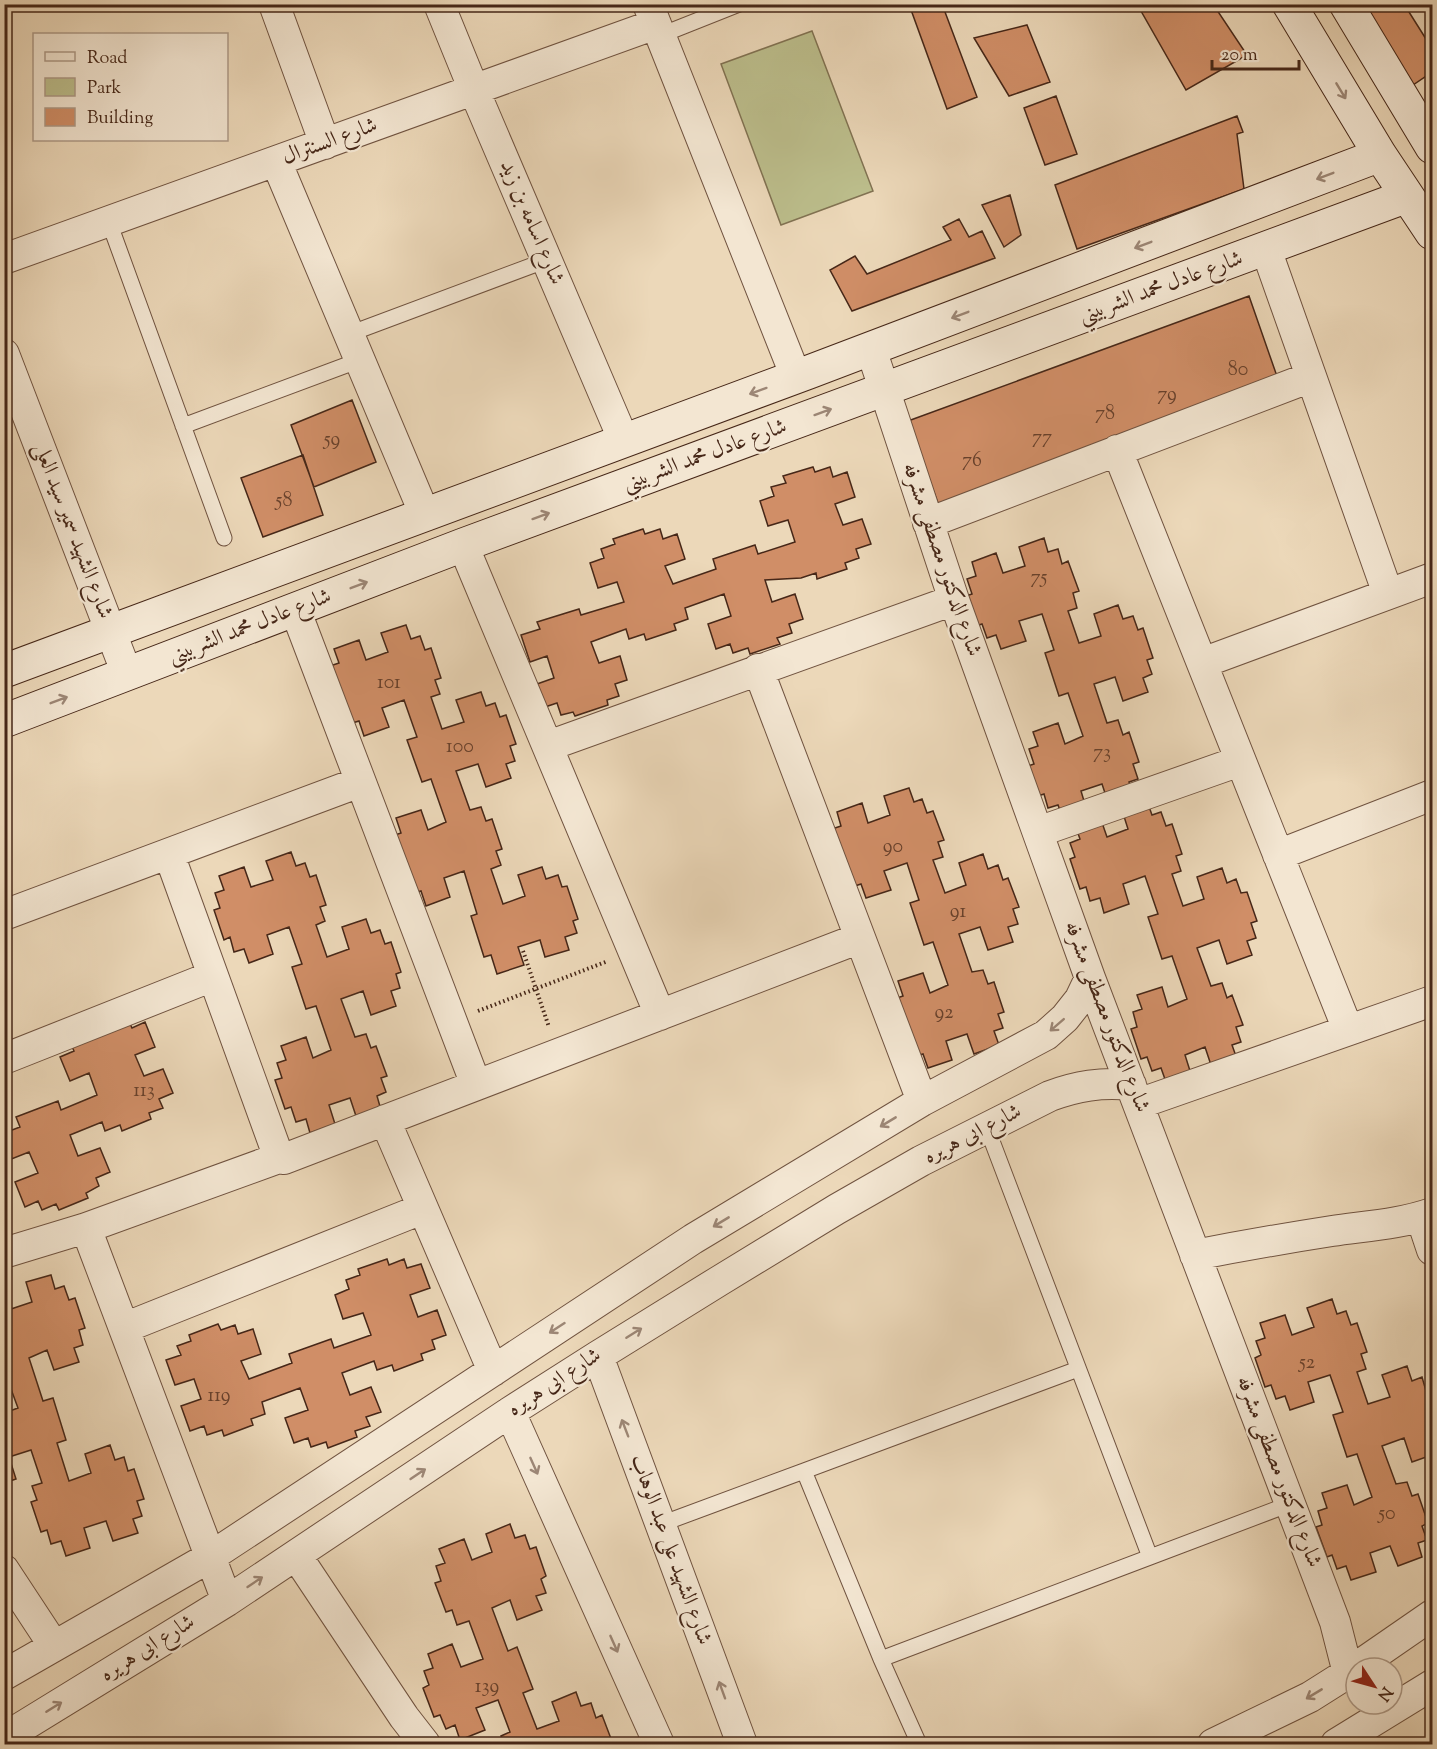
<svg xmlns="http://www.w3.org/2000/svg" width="1437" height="1749" viewBox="0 0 1437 1749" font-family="'Sorts Mill Goudy',Amiri,serif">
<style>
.green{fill:#bcbe8c;stroke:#817252;stroke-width:1.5}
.building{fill:#d08e67;stroke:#462718;stroke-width:1.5}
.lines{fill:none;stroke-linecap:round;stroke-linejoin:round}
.lane-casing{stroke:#705340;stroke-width:17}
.street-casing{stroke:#705340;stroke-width:32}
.secondary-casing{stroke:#462718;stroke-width:35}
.path{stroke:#462718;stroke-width:4;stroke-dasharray:1.5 3;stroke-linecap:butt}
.lane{stroke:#f3e6d2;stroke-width:15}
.street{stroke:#f3e6d2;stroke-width:30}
.secondary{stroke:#f3e6d2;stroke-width:33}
.oneway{stroke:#9c8675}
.labels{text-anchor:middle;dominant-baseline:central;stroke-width:4.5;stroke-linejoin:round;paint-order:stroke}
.number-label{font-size:20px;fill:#68412c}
.street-label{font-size:22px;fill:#462718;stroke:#f3e6d2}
</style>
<rect width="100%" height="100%" fill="#ecd8b9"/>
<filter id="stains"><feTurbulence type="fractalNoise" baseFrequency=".00333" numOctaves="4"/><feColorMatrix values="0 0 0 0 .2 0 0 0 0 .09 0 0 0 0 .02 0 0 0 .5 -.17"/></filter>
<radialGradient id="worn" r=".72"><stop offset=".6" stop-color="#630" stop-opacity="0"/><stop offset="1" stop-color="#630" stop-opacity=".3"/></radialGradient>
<path class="green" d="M812 31 873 191 781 225 721 64Z"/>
<path class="building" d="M916 4H942L977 97 947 109 910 7Z
M1137 4H1213L1247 55 1186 90Z
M1362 4H1404L1426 39 1432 37V72L1413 85Z
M1027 25 1050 82 1009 96 974 38Z
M1056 96 1077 154 1045 165 1024 108Z
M1237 116 1243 132 1237 134 1244 189 1077 249 1055 185Z
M1010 195 1021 235 1004 247 982 205Z
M959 219 969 237 982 231 995 258 852 311 830 270 855 256 867 274 951 240 943 227Z
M1249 296 1279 382 939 506 908 421Z
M352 400 376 462 314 487 291 425Z
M303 455 323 515 263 537 241 478Z
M813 467 815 472 830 467 833 477 847 472 855 497 835 504 843 525 862 519 871 544 856 549 859 558 845 563 847 569 817 579 816 573 801 578 765 580 772 602 795 594 803 619 789 624 792 633 777 638 780 644 750 654 748 648 733 653 730 644 716 649 708 624 731 616 724 594 685 608 688 619 674 624 676 630 646 640 644 634 629 639 626 629 591 642 599 663 620 656 627 680 615 684 619 696 607 700 608 705 575 716 573 712 561 715 557 703 545 707 537 684 554 678 547 656 530 662 521 635 540 629 537 622 579 609 581 615 624 602 617 582 598 588 590 563 604 558 601 549 615 544 613 539 643 529 645 534 660 529 663 539 677 534 685 559 665 566 673 584 716 569 713 559 755 545 758 554 795 542 788 520 768 526 760 501 774 496 771 487 786 483 783 476Z
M1044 538 1048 552 1058 549 1062 564 1068 561 1079 591 1073 593 1077 608 1068 611 1079 643 1101 636 1094 614 1118 605 1123 619 1133 616 1138 630 1143 628 1153 658 1147 660 1152 674 1143 678 1148 692 1123 701 1115 677 1094 684 1107 723 1118 720 1123 735 1129 732 1139 762 1133 764 1138 779 1129 782 1134 796 1109 805 1102 784 1081 791 1087 811 1063 819 1058 805 1048 808 1044 794 1038 796 1028 766 1034 764 1029 749 1038 746 1033 732 1058 723 1065 744 1083 736 1068 693 1059 696 1045 653 1054 650 1042 614 1019 621 1026 641 1001 649 996 635 987 638 982 624 976 626 966 596 972 594 967 579 976 576 972 562 996 553 1003 573 1025 566 1019 547Z
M406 625 411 639 420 636 425 650 431 648 441 678 435 680 440 694 431 697 442 729 464 722 456 700 481 692 486 706 495 703 500 717 506 715 516 744 510 746 515 761 506 764 511 778 486 787 478 764 456 771 470 810 481 807 486 821 492 819 502 849 496 851 501 865 491 869 503 904 525 896 518 875 542 867 546 879 558 875 562 887 567 886 578 919 573 921 577 933 565 937 569 950 545 957 540 940 518 947 524 965 497 974 491 955 484 957 471 916 477 914 464 871 444 878 450 897 426 906 421 891 411 894 392 836 401 833 396 818 421 810 428 830 446 822 431 779 422 782 407 740 417 737 404 700 382 708 389 727 364 736 359 721 349 724 330 666 339 663 334 649 359 640 366 660 388 652 381 633Z
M909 788 914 802 922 799 927 813 933 811 944 840 938 842 943 857 933 860 945 893 966 885 959 863 983 854 988 869 998 865 1003 880 1008 878 1019 907 1013 909 1018 924 1008 927 1013 942 988 950 980 927 959 934 972 972 983 970 988 984 994 982 1004 1012 998 1014 1003 1028 994 1031 999 1045 974 1054 967 1034 946 1041 952 1060 928 1068 923 1054 913 1057 894 999 903 996 898 981 923 973 930 993 948 985 933 942 924 945 910 903 919 900 907 863 884 871 891 890 866 898 861 884 852 887 832 829 841 826 837 812 862 803 868 823 890 815 884 796Z
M1147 801 1152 815 1161 812 1166 826 1172 824 1182 854 1176 856 1181 871 1172 874 1183 906 1204 899 1197 877 1222 868 1227 883 1236 879 1241 893 1247 892 1257 921 1251 923 1256 938 1247 941 1252 955 1227 964 1219 940 1197 948 1211 986 1222 983 1227 998 1232 995 1243 1025 1236 1027 1241 1042 1232 1045 1237 1059 1212 1068 1205 1047 1185 1055 1191 1074 1166 1082 1161 1068 1152 1071 1147 1057 1141 1059 1131 1029 1137 1027 1133 1012 1142 1009 1137 995 1162 987 1168 1007 1187 999 1172 956 1162 959 1148 917 1158 914 1145 876 1123 884 1129 904 1104 913 1100 898 1090 901 1086 887 1080 889 1070 859 1075 857 1070 843 1080 839 1075 825 1100 817 1107 837 1128 829 1122 810Z
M291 852 296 866 305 863 310 877 316 875 326 905 320 907 325 921 316 925 327 957 349 949 342 927 366 919 371 933 380 930 385 944 391 942 401 972 396 974 400 988 391 991 396 1006 371 1015 363 991 341 999 355 1037 366 1034 371 1048 376 1046 387 1076 381 1078 386 1092 377 1096 381 1110 357 1119 350 1098 329 1105 335 1124 310 1133 306 1119 296 1122 291 1107 285 1109 275 1080 282 1078 277 1063 286 1060 281 1046 306 1037 313 1058 331 1050 316 1006 306 1009 292 967 302 964 289 927 267 935 273 954 249 963 244 949 234 952 230 937 224 940 214 910 220 908 215 893 224 890 219 876 244 867 251 887 273 880 266 861Z
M128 1019 132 1028 145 1022 155 1047 135 1055 144 1076 163 1069 173 1093 159 1099 163 1108 149 1113 151 1119 122 1131 120 1125 105 1131 102 1122 70 1135 78 1156 100 1148 110 1172 96 1178 99 1186 86 1193 88 1198 59 1210 56 1204 42 1210 38 1201 25 1207 15 1182 38 1173 29 1152 4 1162V1133L20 1127 16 1117 58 1101 61 1110 97 1095 89 1073 70 1081 60 1057 74 1051 70 1042Z
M387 1259 389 1265 404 1259 407 1268 421 1264 430 1288 410 1295 418 1317 437 1310 446 1335 432 1340 435 1349 421 1354 423 1360 394 1371 392 1365 377 1370 374 1361 342 1373 350 1395 371 1387 381 1412 366 1417 370 1426 355 1431 357 1437 328 1448 326 1442 311 1447 308 1438 294 1443 285 1418 308 1410 300 1388 262 1402 265 1414 251 1419 253 1425 224 1436 222 1430 207 1435 204 1426 190 1431 181 1406 201 1399 194 1379 175 1385 166 1360 181 1355 177 1346 191 1341 189 1335 218 1324 221 1330 235 1325 238 1334 253 1329 261 1354 241 1361 249 1379 292 1363 289 1354 331 1339 334 1348 371 1335 363 1313 343 1319 335 1295 349 1289 346 1280 360 1275 358 1269Z
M51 1275 55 1289 64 1286 69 1300 75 1298 85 1328 79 1330 83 1345 74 1348 79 1362 54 1370 47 1350 29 1358 43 1401 53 1398 66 1440 57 1443 69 1481 91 1473 85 1454 110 1445 115 1460 124 1457 128 1471 134 1469 144 1499 137 1501 142 1516 133 1519 138 1533 113 1541 106 1521 84 1528 90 1548 66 1556 61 1541 51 1544 47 1530 41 1532 31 1502 37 1500 32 1486 42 1483 31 1450 9 1457 16 1479 4 1483V1413L18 1408 4 1370V1289L11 1309 32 1302 26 1282Z
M1332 1299 1337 1314 1346 1311 1351 1325 1357 1323 1367 1352 1361 1354 1366 1369 1357 1372 1368 1404 1390 1397 1382 1375 1407 1366 1412 1381 1422 1377 1426 1391H1432V1455L1412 1462 1404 1438 1382 1446 1396 1484 1407 1482 1412 1496 1418 1494 1428 1523 1422 1526 1427 1540 1418 1543 1422 1557 1398 1566 1390 1546 1370 1553 1376 1572 1351 1580 1346 1566 1337 1569 1332 1555 1327 1557 1316 1527 1322 1525 1318 1511 1327 1508 1322 1493 1347 1485 1354 1505 1372 1497 1357 1454 1347 1457 1333 1415 1343 1412 1330 1375 1308 1382 1314 1402 1290 1410 1285 1396 1276 1399 1271 1385 1265 1387 1255 1358 1261 1355 1256 1341 1265 1338 1260 1323 1285 1315 1292 1335 1314 1327 1307 1308Z
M510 1524 515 1538 525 1535 530 1549 536 1547 546 1576 541 1579 546 1593 536 1596 542 1610 517 1620 510 1600 492 1608 508 1651 517 1647 533 1689 523 1693 537 1729 559 1721 552 1702 576 1692 581 1706 591 1703 596 1718 602 1715 613 1744H504L501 1736 510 1732 498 1700 476 1708 485 1730 460 1740 455 1725 446 1729 440 1715 434 1717 423 1688 429 1685 424 1671 433 1668 428 1654 452 1644 461 1667 483 1659 469 1621 457 1625 452 1610 446 1612 435 1583 441 1581 436 1566 445 1563 439 1549 464 1539 472 1560 492 1552 486 1534Z"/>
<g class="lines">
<defs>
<path id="lane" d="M661 35 739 4
M109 222 224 538
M349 334 547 260
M183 426 360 360
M987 1128 1150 1557
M804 1471 1078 1369
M661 1524 804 1471 881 1659 919 1744
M881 1659 1290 1504"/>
<path id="street" d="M274 4 325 144
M439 4 474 90 624 441
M648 4 796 377
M276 161 425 515
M1266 249 1388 594
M4 259 656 24
M871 349 954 600 1090 978 1335 1622 1348 1673 1356 1676
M4 354 127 674
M1117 450 1348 1030
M928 523 1311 377
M463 545 660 1015
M295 609 476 1085
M1202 663 1432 578
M758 669 922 1101
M548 746 954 600
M1038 832 1240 761
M169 854 279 1158
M1278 855 1432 795
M4 915 360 782
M4 1059 213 976
M1138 1104 1432 1001
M385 1120 493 1371
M1421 1217 1432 1250
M86 1228 227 1601
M4 1253 86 1228 279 1158 284 1159 860 938
M1195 1255C1241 1246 1287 1238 1332 1231 1366 1226 1401 1224 1432 1213
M124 1328 422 1209
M598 1356 742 1744
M510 1412 659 1744
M296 1555 404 1717 425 1744
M4 1570 54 1646
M4 1675 210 1557 693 1239 922 1101 1046 1035 1065 1018 1080 999 1090 978
M4 1738 227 1601 510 1412 598 1356 719 1281 837 1209 921 1161 1050 1096C1077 1086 1101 1082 1131 1085
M1213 1744 1310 1697 1348 1673 1432 1615
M1336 1744 1432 1685"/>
<path id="secondary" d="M1289 4 1380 155 1432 233
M1346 4 1432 147
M4 671 809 372 1380 155
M4 721 463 545 1407 196"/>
</defs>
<use href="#lane" class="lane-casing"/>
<use href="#street" class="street-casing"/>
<use href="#secondary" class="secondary-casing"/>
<path class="path" d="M523 951 549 1027
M478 1011 608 961"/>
<use href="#lane" class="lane"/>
<use href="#street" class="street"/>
<use href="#secondary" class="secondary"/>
</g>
<defs><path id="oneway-shaft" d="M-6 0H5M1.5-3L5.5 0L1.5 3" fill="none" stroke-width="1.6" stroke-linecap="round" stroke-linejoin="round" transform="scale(1.5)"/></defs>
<g class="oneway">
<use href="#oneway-shaft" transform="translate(1341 91) rotate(59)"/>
<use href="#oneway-shaft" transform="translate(1325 176) rotate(159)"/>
<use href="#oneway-shaft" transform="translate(1143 245) rotate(159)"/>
<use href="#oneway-shaft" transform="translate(960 315) rotate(159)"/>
<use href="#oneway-shaft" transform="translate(758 391) rotate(160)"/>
<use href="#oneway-shaft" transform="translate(823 412) rotate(-20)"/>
<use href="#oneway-shaft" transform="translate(541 516) rotate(-20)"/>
<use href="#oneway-shaft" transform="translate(359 585) rotate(-21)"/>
<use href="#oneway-shaft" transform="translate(59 700) rotate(-21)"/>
<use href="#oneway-shaft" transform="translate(1057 1025) rotate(139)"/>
<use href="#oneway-shaft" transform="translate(888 1122) rotate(149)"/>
<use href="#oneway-shaft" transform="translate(721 1222) rotate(149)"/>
<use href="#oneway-shaft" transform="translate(557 1328) rotate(147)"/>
<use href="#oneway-shaft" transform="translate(634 1333) rotate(-32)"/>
<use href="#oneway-shaft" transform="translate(625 1428) rotate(-111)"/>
<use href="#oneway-shaft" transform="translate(534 1466) rotate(66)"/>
<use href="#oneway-shaft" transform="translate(418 1474) rotate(-34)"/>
<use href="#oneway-shaft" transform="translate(255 1582) rotate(-34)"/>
<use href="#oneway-shaft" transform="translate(614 1644) rotate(66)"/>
<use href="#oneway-shaft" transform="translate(722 1690) rotate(-110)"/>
<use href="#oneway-shaft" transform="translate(1314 1694) rotate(149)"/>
<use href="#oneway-shaft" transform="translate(54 1707) rotate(-32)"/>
</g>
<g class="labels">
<g class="number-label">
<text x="1238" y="370">80</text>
<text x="1167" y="395">79</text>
<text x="1105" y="414">78</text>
<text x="1042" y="438">77</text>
<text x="332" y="440">59</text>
<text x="972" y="461">76</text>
<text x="284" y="501">58</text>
<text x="1039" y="578">75</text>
<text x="389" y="683">101</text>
<text x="460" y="747">100</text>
<text x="1102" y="753">73</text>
<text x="893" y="847">90</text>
<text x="958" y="912">91</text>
<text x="944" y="1013">92</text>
<text x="144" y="1091">113</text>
<text x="1307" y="1363">52</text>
<text x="219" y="1396">119</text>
<text x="1387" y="1514">50</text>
<text x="487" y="1687">139</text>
</g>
<g class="street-label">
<text transform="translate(330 142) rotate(-20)">شارع السنترال</text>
<text transform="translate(531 223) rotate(67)">شارع اسامه بن زيد</text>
<text transform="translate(1161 288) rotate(-20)">شارع عادل محمد الشربيني</text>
<text transform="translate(705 456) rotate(-20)">شارع عادل محمد الشربيني</text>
<text transform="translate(72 531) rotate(69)">شارع الشهيد سمير سيد العلى</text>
<text transform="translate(941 560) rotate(71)">شارع الدكتور مصطفى مشرفه</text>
<text transform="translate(250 627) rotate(-21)">شارع عادل محمد الشربيني</text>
<text transform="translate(1106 1017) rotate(69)">شارع الدكتور مصطفى مشرفه</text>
<text transform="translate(973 1135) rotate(-27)">شارع ابى هريره</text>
<text transform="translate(555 1383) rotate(-33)">شارع ابى هريره</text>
<text transform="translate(1278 1472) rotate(69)">شارع الدكتور مصطفى مشرفه</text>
<text transform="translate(670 1550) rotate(70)">شارع الشهيد على عبد الوهاب</text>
<text transform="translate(148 1649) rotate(-32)">شارع ابى هريره</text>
</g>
</g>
<rect width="1437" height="1749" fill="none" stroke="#ecd8b9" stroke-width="24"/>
<rect x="6" y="6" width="1425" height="1737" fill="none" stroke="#462718" stroke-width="3"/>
<rect x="12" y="12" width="1413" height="1725" fill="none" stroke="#462718" stroke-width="1.5"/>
<rect x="33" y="33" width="195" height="108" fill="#f3e6d2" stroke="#ae9a88" stroke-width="1.5"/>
<rect x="45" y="52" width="30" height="9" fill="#f3e6d2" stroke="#ae9a88" stroke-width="1.5"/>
<text x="87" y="63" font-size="18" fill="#462718">Road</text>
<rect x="45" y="78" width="30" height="18" fill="#bcbe8c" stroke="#ae9a88" stroke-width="1.5"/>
<text x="87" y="93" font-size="18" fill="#462718">Park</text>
<rect x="45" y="108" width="30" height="18" fill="#d08e67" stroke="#ae9a88" stroke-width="1.5"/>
<text x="87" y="123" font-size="18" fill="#462718">Building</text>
<g transform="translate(1374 1686) rotate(126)"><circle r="28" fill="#f3e6d2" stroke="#ae9a88" stroke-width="1.5"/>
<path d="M0-4.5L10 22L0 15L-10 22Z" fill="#8f2418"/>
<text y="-9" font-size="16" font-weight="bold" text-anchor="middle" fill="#462718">N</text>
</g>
<path d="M1212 60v9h87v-9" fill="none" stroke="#462718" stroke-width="3"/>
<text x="1221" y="60" font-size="18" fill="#462718" stroke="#f3e6d2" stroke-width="4.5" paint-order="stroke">20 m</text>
<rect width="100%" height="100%" filter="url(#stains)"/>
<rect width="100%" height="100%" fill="url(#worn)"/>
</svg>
